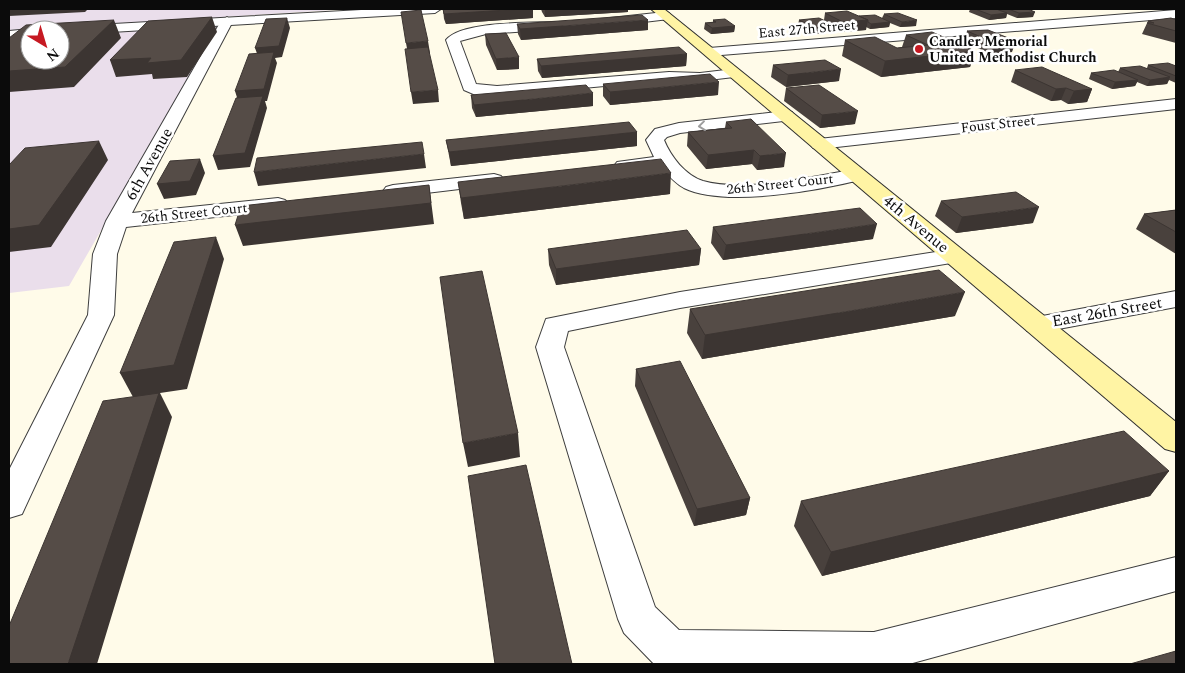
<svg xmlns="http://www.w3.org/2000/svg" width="1185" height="673" viewBox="0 0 1185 673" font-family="Spectral,serif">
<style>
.industrial{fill:#eadeeb;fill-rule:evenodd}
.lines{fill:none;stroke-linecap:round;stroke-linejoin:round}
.minor-casing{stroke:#3e3e3e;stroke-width:2}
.tertiary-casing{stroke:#3e3e3e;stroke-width:2}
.secondary-casing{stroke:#2d2d2d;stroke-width:2}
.minor{fill:#fff;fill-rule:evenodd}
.tertiary{fill:#fff;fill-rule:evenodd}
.secondary{fill:#fff4a4;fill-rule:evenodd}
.wall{fill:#49413d}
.shaded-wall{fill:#3c3532}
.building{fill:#554c47;stroke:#3c3532;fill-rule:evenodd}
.oneway{stroke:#9d9d9d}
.poi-dot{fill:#c61922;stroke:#fff;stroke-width:2}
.labels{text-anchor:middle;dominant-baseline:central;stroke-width:5;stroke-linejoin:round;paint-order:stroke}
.far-street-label{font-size:14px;fill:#0b0b0b;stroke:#fff}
.far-poi-label{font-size:14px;font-weight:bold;fill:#0b0b0b;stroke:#fff;text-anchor:start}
.street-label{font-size:16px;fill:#0b0b0b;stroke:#fff}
</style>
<rect width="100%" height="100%" fill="#fffbe9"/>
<path class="industrial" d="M9 9H351L224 17 69 286 9 293ZM30 30H60V60H30Z"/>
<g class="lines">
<defs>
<path id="minor" d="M1176 10V18L709 56 702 52 709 48Z
M665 12 669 13 671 16 669 19 610 26 604 22 610 18Z
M227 17 233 21 132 213 278 198 285 200 289 204 285 208 278 210 126 227 117 254 114 315 22 514 9 518V470L88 315 93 254 106 221 221 21Z
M554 22 558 23 560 26 558 29 486 34 460 41 476 84 497 86 669 72 700 73 734 69 741 73 734 77 700 81 669 80 497 96H478L464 90 446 40C462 21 530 23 554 22Z
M1176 99V109L819 149 813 148 810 144 813 140 819 139Z
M786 111 792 112 794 116 792 120 680 133 667 137 664 140C671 157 685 175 703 181 745 193 814 176 857 169L864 171 867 175 864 179C821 190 725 208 684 188 675 183 668 175 661 167L624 172 617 170 614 166 617 162 654 157 646 140 655 129 679 123Z
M494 174 501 176 504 180 501 184 393 197 386 195 383 191 386 187 393 185Z
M955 249 963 251 967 256 963 261 680 308 568 331 564 347 655 607 679 630 874 632 1176 557V591L909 664H654L624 633 618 619 536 347 546 319 680 292Z
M1176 291V307L1037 333 1027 331 1024 325 1027 319 1037 317Z"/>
<path id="tertiary" d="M379 9H441L435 13 60 35V30H54L60 27Z
M30 29 33 30H30V37L9 39V31Z"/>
<path id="secondary" d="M651 9H664L1176 422V452L1165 449Z"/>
</defs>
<use href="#minor" class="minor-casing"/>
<use href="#tertiary" class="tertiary-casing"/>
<use href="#secondary" class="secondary-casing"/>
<use href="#minor" class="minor"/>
<use href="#tertiary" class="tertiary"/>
<use href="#secondary" class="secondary"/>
</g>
<path class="wall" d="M443 9H533V18L446 24 444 19Z
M541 9H628V12L545 17 542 12Z
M970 9H1028L1033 17 1017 18 1007 14 1006 18 989 20 969 12Z
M825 13 882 18 884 14 916 26 900 27 890 23 889 27 870 29 866 27V30L841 32 836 29 835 32 815 34 798 25 799 20H824Z
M713 20 735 26 734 32 711 34 704 29 705 23 713 22Z
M1176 20V43L1142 34 1148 21Z
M517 24 648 30 521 40 518 34Z
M988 30 1012 52 991 54 964 42 967 31Z
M485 34 519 69 497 70 486 45Z
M906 35 970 48 975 51 970 67 881 77 842 56 845 40 897 48 902 47Z
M687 54 686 66 542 78 538 71 537 59Z
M773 65 839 81 786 87 771 77Z
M1148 65 1176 66V83L1169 80 1167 84 1147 86 1137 82 1135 86 1112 89 1089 79 1091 73 1118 72 1120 68H1147Z
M1015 70 1092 89 1087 102 1068 104 1061 100 1051 101 1011 82Z
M603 84 718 95 610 105 603 96Z
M786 88 855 124 820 128 784 101Z
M471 95 593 106 476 117 472 108Z
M726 122 784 167 757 170 752 164 706 169 687 146 688 132 725 128Z
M637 132V146L451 166 446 140Z
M458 182 670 194 464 219 461 203Z
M941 201 1033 223 956 233 935 216Z
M1176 210V254L1136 229 1144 214Z
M713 227 873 239 723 260 711 243Z
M548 249H701L699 265 556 285 549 265Z
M690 309 955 316 702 359 687 333Z
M636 369 750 498 746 515 694 526 635 386Z
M1169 471 1150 496 822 576 794 526 801 501Z"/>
<path class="shaded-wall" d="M9 9H88L85 12 9 16Z
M523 9H533V18L446 24 444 14Z
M545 9H628V12L545 17Z
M1035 12 1033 17 1017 18 1019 13Z
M1007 13 1006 18 989 20 991 15Z
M212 17 217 32 187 77 153 79 152 74 116 77 110 60Z
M287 18 290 28 282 57 275 58 277 63 267 101H265L267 108 250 167 218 170 213 156 239 104 235 91 259 59 255 48Z
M114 20 121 38 74 87 9 92V71Z
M648 20V30L521 40 520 29Z
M868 20 866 30 841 32 843 22Z
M917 20 916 26 900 27 902 22Z
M890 22 889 27 870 29 871 24Z
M735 26 734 32 711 34 712 28Z
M836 26 835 32 815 34 816 28Z
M428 41 430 53 408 54 406 43Z
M1016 41 1012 52 991 54 995 43Z
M971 46 969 51H975L970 67 881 77 885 61 952 48Z
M687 54 686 66 542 78 541 66Z
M519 57V69L497 70 496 59Z
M841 69 839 81 786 87 788 75Z
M1170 77 1167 84 1147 86 1150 80Z
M1138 80 1135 86 1112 89 1115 82Z
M719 82 718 95 610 105V92Z
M1066 88 1061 100 1051 101 1056 89Z
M1092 89 1087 102 1068 104 1074 91Z
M438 90 439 102 413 104 411 92Z
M593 93V106L476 117 474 105Z
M858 111 855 124 820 128 822 115Z
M637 132V146L451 166 449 152Z
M99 141 108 160 51 247 9 252V229Z
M754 150 752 164 706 169 708 155Z
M786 153 784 167 757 170 760 156Z
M424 154 426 168 258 186 254 172Z
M200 159 205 173 196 195 164 199 157 184Z
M671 173 670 194 464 219 461 198Z
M429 185 434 224 243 246 235 225Z
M1039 207 1033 223 956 233 962 217Z
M877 224 873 239 723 260 726 245Z
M216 237 224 259 187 389 160 393 172 417 97 664H68L133 397 120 373Z
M701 249 699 265 556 285V269Z
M965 292 955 316 702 359 705 335Z
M518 433 520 457 468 467 463 443Z
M1169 471 1150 496 822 576 831 552Z
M750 498 746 515 694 526 697 509Z"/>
<path class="building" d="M443 9H523L444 14Z
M975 9H996L1007 13 991 15Z
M1008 9H1028L1035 12 1019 13Z
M421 10 428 41 406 43 401 12Z
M847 11 868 20 843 22 825 13Z
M898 13 917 20 902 22 884 14Z
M642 15 648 20 520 29 517 24Z
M875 15 890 22 871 24 868 22V20L859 16Z
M212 17 181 60 147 63 151 58 110 60 148 21Z
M287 18 279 46 255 48 266 19Z
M819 18 836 26 816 28 799 20Z
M1171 18 1176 20V31L1147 23H1154L1148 21Z
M725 19 735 26 712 28 705 23 716 22 713 20Z
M114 20 65 67 9 71V38L26 25ZM30 30H60V60H30Z
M988 30 1016 41 995 43 967 31Z
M932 32 975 51 885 61 845 40 875 37 897 48 928 45 906 35Z
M506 33 519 57 496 59 485 34Z
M950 37 971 46 966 47 945 38Z
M428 47 438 90 411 92 405 49Z
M679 47 687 54 541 66 537 59Z
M274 52 264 89 235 91 249 54Z
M825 60 841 69 788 75 773 65Z
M1168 63 1176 66V76L1148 65Z
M1140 66 1170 77 1150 80 1120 68Z
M1042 67 1092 89 1074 91 1066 88 1056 89 1015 70Z
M1114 70 1138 80 1115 82 1091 73Z
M710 74 719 82 610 92 603 84Z
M586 85 593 93 474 105 471 95Z
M819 85 858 111 822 115 786 88Z
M263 96 245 153 213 156 236 98Z
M751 119 786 153 760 156 754 150 708 155 688 132 732 128 726 122Z
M629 122 637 132 449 152 446 140Z
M99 141 39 225 9 229V165L25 148Z
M422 142 424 154 254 172 257 158Z
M200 159 190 181 157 184 170 161Z
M661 159 671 173 461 198 458 182Z
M429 185 431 203 235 225 241 206Z
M1016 192 1039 207 962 217 941 201Z
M860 208 877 224 726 245 713 227Z
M1176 210V232L1144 214Z
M687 230 701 249 556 269 548 249Z
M216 237 174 365 120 373 174 242Z
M939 270 965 292 705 335 690 309Z
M482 271 518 433 463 443 440 277Z
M680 361 750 498 697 509 636 369Z
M159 393 68 664H9V626L103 401Z
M1124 431 1169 471 831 552 801 501Z
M526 465 572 664H495L468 476Z
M1176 651V664H1130Z"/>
<defs><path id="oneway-chevron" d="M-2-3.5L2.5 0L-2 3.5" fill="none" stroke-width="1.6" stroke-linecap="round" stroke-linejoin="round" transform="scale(1.25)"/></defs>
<use class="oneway" href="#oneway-chevron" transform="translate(702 126) rotate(173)"/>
<circle class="poi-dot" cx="919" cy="49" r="5"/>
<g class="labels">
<g class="far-street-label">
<text transform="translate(807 29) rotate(-5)">East 27th Street</text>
<text transform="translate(998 124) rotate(-6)">Foust Street</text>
<text transform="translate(780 184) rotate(-6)">26th Street Court</text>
<text transform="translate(194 213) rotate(-6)">26th Street Court</text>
</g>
<g class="far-poi-label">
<text x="929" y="41">Candler Memorial<tspan x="929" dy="16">United Methodist Church</tspan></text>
</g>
<g class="street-label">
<text transform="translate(149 164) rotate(-61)">6th Avenue</text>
<text transform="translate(916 224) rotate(40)">4th Avenue</text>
<text transform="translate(1107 312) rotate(-10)">East 26th Street</text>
</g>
</g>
<rect width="1185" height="673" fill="none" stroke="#0b0b0b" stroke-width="20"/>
<g transform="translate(45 45) rotate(142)"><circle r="24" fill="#ffffff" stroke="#9d9d9d"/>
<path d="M0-4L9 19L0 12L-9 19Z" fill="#c61922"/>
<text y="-8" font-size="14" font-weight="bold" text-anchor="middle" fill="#0b0b0b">N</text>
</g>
</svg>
